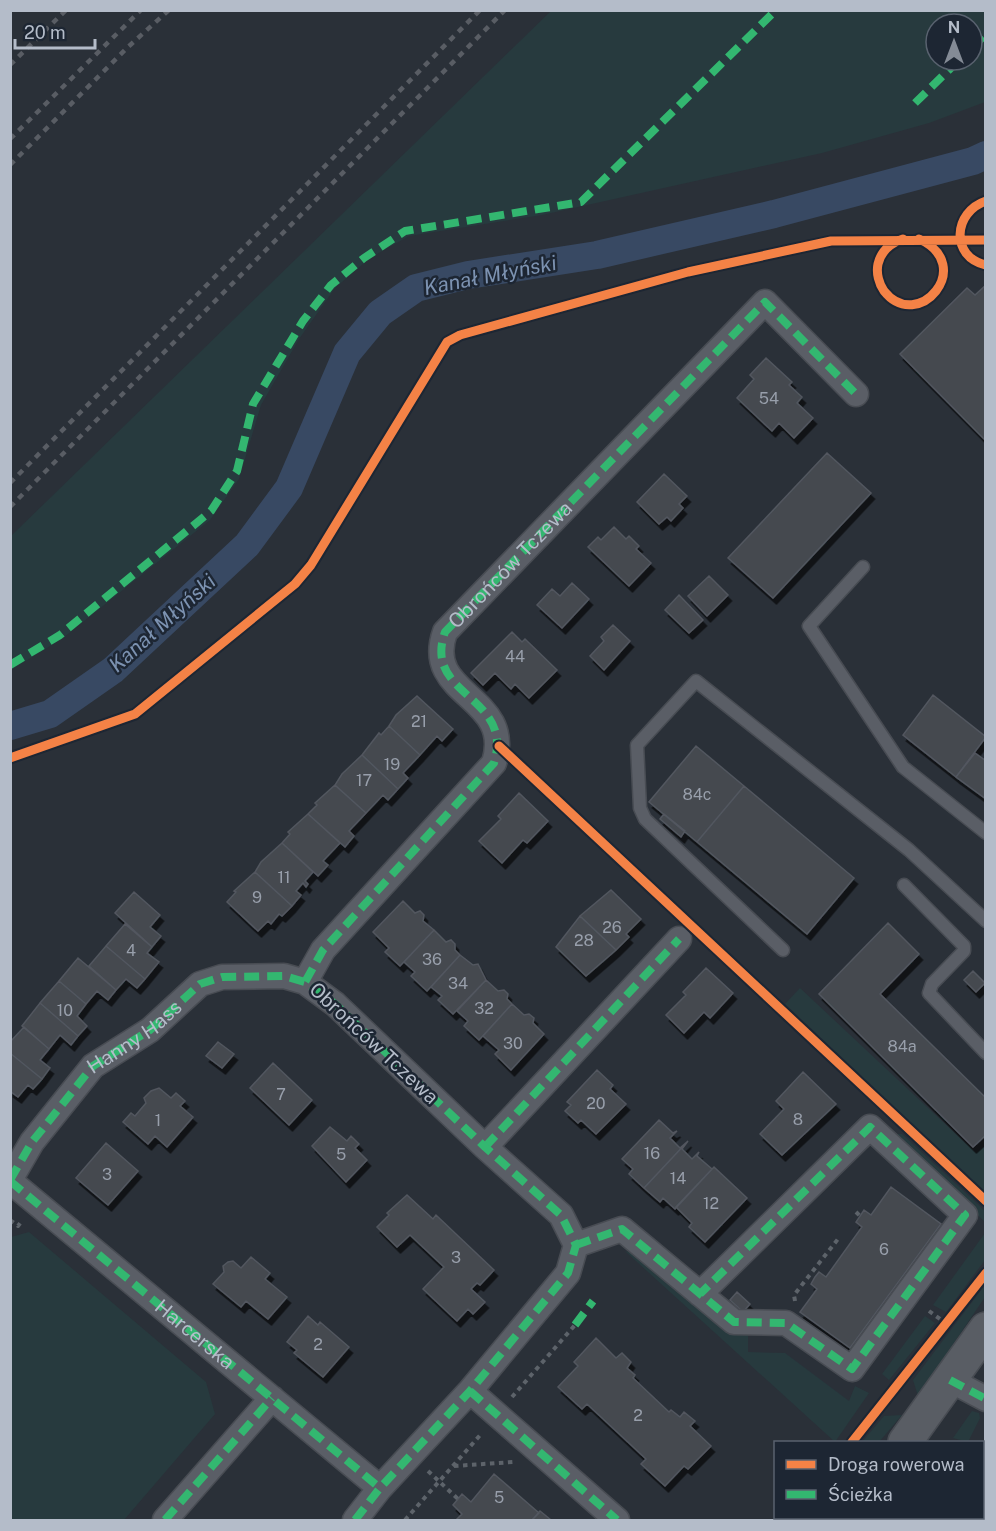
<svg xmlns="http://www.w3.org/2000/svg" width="996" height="1531" viewBox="0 0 996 1531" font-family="'Public Sans',sans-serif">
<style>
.green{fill:#273a3e;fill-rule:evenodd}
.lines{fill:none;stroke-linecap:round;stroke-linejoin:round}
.canal{stroke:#384963;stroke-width:28}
.building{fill:#444950;stroke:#52575f;stroke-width:1.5;filter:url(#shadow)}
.lane-casing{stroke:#484c53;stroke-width:15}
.street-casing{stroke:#484c53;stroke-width:27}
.secondary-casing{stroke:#484c53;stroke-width:36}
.path{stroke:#5d636a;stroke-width:4;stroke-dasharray:4.5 4.5;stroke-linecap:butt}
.lane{stroke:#5a5e66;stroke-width:12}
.street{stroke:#5a5e66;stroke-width:24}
.secondary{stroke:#595d64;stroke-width:33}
.rail{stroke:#595d64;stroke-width:4.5;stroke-dasharray:6 6;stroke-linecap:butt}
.quiet{stroke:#33b770;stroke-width:8;stroke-dasharray:15 8;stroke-linecap:butt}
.cycleway-casing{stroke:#1d2633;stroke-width:13}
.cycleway{stroke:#f48246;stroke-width:9}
.labels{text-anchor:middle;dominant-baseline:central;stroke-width:5;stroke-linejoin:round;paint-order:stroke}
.number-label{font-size:16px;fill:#989fab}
.street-label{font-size:20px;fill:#b4bcc9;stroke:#1d2633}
.water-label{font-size:21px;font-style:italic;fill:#7c92b1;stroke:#1d2633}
</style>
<defs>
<filter id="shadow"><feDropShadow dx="3.5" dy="6" stdDeviation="0" flood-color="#0009"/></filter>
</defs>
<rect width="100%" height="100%" fill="#2a3038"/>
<path class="green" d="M551 11H985V102L929 123 822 153 542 215 409 236 370 258 335 288 299 339 261 405 239 479 210 520 63 638 11 670V536ZM936 24H972V60H936Z
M800 988 976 1153 985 1146V1195L785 1004Z
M892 1134H902L985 1211V1222Z
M29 1232 206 1382 215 1414 124 1520H11V1237Z
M985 1233V1260L946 1312 933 1305Z
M625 1251 635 1254 678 1292 748 1333V1352L785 1353 849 1401 855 1386 869 1393 835 1442Z
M985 1285V1297L918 1396 913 1380Z
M925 1316 935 1323 889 1380 882 1374Z
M972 1411 979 1413 980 1418 968 1442 953 1438Z
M902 1415 879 1442H862L884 1416Z"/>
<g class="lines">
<path class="canal" d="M10 726 50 714 113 670 247 545 289 488 347 353 380 313 416 288 468 275 597 255 774 214 973 161 986 155"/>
</g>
<path class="building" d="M986 285V441L900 354 967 288 975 295Z
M766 358 792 382 789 385 802 397 797 403 813 418 794 438 779 423 772 431 737 398 754 379 750 375Z
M827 453 871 493 773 598 728 558Z
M664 474 687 496 679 504 683 508 671 521 667 517 659 524 637 502Z
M614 527 626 539 629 536 639 546 636 549 651 563 629 586 588 547 598 537 601 540Z
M709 576 728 595 707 616 688 596Z
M572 583 589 599 562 628 537 605 552 589 560 596Z
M679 595 703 620 689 633 665 610Z
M613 625 630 641 604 670 590 656 604 641 601 637Z
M512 632 522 642 525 639 557 670 529 698 515 684 511 689 495 673 483 685 471 673Z
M933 695 986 737 956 777 903 735Z
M417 696 453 729 442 741 437 736 420 755 389 726 396 715Z
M389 726 420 755 403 773 408 778 398 789 362 755 379 733 381 735Z
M696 746 744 786 697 842 649 802Z
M975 753 986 761V799L956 777Z
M362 755 398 789 388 800 383 795 366 813 335 785 342 774Z
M335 785 366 813 349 831 354 836 345 847 308 814 317 805 315 803Z
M744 786 854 878 807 934 697 842Z
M519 793 548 821 527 843 523 840 502 863 479 841 501 819 498 816Z
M308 814 340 843 323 861 328 865 318 876 282 843 290 834 288 832Z
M664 814 685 831 681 837 660 819Z
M282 843 313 872 305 881 308 884 306 887 303 883 296 891 301 895 292 906 255 872 261 862Z
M255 872 292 906 282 916 279 914 271 924 268 921 258 931 227 902 236 892 234 891Z
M611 890 641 919 626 934 629 937 616 950 580 916Z
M134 892 160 915 150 927 161 936 152 947 115 913Z
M403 901 415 913 420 911 424 915 423 921 434 930 400 966 385 952 389 948 373 932Z
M580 916 616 950 586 976 556 947Z
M888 923 919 954 880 994 986 1098V1135L973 1147 819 994Z
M125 924 152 947 147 953 159 962 145 979 106 946Z
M434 930 446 942 451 940 455 944V950L460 955 427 991 411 976 415 972 404 962Z
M106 946 145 979 137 988 126 979 116 990 89 966Z
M460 955 473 965 478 964 486 980 453 1014 438 1000 442 996 431 987Z
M78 958 116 990 108 1000 97 991 86 1004 59 981Z
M706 968 733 993 710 1018 704 1012 684 1033 666 1015 686 995 683 992Z
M973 971 985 983 976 992 964 980Z
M486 980 498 991 504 990 508 994 507 999 512 1004 479 1040 464 1026 468 1021 457 1011Z
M59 981 86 1004 77 1016 87 1026 78 1036 40 1003Z
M40 1003 78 1036 71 1045 60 1035 49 1049 22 1026Z
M512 1004 524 1015 529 1014 534 1018 533 1023 544 1034 511 1070 495 1054 499 1050 483 1036Z
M24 1027 49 1049 40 1060 50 1068 42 1079 10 1053V1042Z
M218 1042 234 1054 222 1068 206 1056Z
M10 1053 42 1079 33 1089 28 1085 18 1097 10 1091Z
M273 1063 312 1100 289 1125 250 1088Z
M597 1070 613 1085 610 1089 626 1104 596 1134 581 1120 578 1123 565 1111 571 1105 567 1102Z
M803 1072 836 1104 782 1155 760 1134 784 1109 776 1101Z
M159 1088 171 1098 176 1093 185 1101 180 1106 193 1117 167 1147 155 1136 148 1144 123 1122 131 1113 135 1116 146 1103 144 1098 151 1091Z
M659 1120 673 1133 677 1131 670 1138 680 1148 688 1141 644 1188 629 1174 633 1169 622 1159Z
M330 1127 347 1141 351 1136 359 1144 355 1148 367 1160 346 1182 312 1146Z
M688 1141 682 1149 692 1159 699 1152 697 1156 712 1169 675 1209 663 1198 660 1202 644 1188Z
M106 1143 138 1171 108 1205 76 1178Z
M714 1167 747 1198 705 1242 689 1227 692 1223 676 1207Z
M891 1187 941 1224 850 1348 800 1312 817 1289 811 1284 815 1277 819 1272 826 1277 862 1227 856 1222 864 1210 871 1215Z
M407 1195 433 1219 436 1215 494 1270 480 1285 477 1283 471 1289 485 1302 473 1314 468 1309 457 1321 423 1289 444 1267 410 1235 397 1247 377 1227 389 1215 387 1213Z
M251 1257 270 1273 265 1279 287 1297 268 1319 246 1301 241 1307 213 1284 224 1272 223 1266 228 1262 233 1261 241 1268Z
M737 1292 750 1304 743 1312 730 1300Z
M308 1316 318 1325 320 1322 349 1347 323 1377 294 1353 297 1350 287 1342Z
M596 1338 616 1358 622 1353 631 1362 627 1368 635 1375 633 1378 669 1412 671 1410 680 1417 684 1412 695 1421 690 1426 711 1446 688 1469 684 1466 665 1486 641 1464 646 1459 587 1404 582 1409 558 1387 578 1366 574 1362Z
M982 1473 986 1474V1520H933V1518H982Z
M494 1474 539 1513 532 1520H456L462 1514 453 1505 462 1494 471 1502Z
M540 1511 551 1520H532Z"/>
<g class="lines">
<defs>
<path id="lane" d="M863 567 809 626 903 767 986 833
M904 885 964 946V951L932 984 929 993 986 1053
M783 950 645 819 640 808 637 745 696 681 909 850 986 921"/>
<path id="street" d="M485 1147 679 939
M10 1180 32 1142 93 1066 150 1030 200 984 222 977 284 976 305 982
M10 1181 380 1488
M576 1245 622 1229 734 1322 786 1323 852 1369 965 1215 870 1127 700 1294
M950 1380 986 1399
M470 1391 617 1520
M165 1520 272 1398
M355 1520 380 1488 470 1391 568 1273 576 1245 561 1215 485 1147 335 1004 305 982 323 950 494 763C515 695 422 697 445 632L765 302 856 394"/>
<path id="secondary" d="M905 1442 986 1329
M849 1520 851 1518"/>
</defs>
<use href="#lane" class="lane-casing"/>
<use href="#street" class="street-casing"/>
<use href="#secondary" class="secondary-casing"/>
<path class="path" d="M856 1212 860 1216
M10 1220 18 1226 21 1222
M795 1301 794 1295 838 1239
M929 1311 940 1319
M512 1397 575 1325
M454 1466 513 1462
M428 1471 458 1499
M405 1520 482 1433
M887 1520 889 1518"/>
<use href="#lane" class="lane"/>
<use href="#street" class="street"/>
<use href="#secondary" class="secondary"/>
<path class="rail" d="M10 65 66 10
M10 139 141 10
M10 165 128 47 169 10
M10 483 480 10
M10 507 505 10"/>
<g class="quiet">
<path d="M972 47 986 34"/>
<path d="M915 103 959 60"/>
<path d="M10 665 60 635 211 511 237 471 253 404 303 321 331 285 364 258 405 231 581 202 776 10"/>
<path d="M485 1147 679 939"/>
<path id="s1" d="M10 1180 32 1142 93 1066 150 1030 200 984 222 977 284 976 305 982"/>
<path id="s2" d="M10 1181 380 1488"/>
<path d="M576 1245 622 1229 734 1322 786 1323 852 1369 965 1215 870 1127 700 1294"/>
<path d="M575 1325 593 1301"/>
<path d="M950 1380 986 1399"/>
<path d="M470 1391 617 1520"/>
<path d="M165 1520 272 1398"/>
<path id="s3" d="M355 1520 380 1488 470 1391 568 1273 576 1245 561 1215 485 1147 335 1004 305 982 323 950 494 763C515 695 422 697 445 632L765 302 856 394"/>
<path d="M790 1520 792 1518"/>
</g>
<defs>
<path id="cycleway" d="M986 201C953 212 950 257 986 265
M903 239C891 243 881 251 878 264 876 273 879 284 884 291 918 334 977 265 919 239
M499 746 986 1201
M10 758 135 714 295 584 311 565 447 342 460 335 688 272 831 241 986 240
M852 1442 986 1273"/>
</defs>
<use href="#cycleway" class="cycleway-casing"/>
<use href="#cycleway" class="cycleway"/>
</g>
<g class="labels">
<g class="number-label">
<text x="769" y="398">54</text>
<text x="515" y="656">44</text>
<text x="419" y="721">21</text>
<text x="392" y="764">19</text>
<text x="364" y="780">17</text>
<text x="697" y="794">84c</text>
<text x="284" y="877">11</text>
<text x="257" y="897">9</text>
<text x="612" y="927">26</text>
<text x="584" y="940">28</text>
<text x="131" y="950">4</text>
<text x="432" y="959">36</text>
<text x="458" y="983">34</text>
<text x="484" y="1008">32</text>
<text x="65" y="1010">10</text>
<text x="513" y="1043">30</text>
<text x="902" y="1046">84a</text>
<text x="281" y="1094">7</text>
<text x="596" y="1103">20</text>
<text x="798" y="1119">8</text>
<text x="158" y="1120">1</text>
<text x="652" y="1153">16</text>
<text x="341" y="1154">5</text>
<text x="107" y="1174">3</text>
<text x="678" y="1178">14</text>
<text x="711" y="1203">12</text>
<text x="884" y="1249">6</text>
<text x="456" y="1257">3</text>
<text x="318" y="1344">2</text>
<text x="638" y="1415">2</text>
<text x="499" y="1497">5</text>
</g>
<g class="street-label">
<text stroke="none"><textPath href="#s3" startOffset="1270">Obrońców Tczewa</textPath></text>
<text stroke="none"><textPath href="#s1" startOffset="192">Hanny Hass</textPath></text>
<text transform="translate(374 1043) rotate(43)">Obrońców Tczewa</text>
<text stroke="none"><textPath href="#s2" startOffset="240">Harcerska</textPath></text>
</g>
<g class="water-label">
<text transform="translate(490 275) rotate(-11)">Kanał Młyński</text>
<text transform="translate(162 623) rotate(-42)">Kanał Młyński</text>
</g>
</g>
<rect width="996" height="1531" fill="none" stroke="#b4bcc9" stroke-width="24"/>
<rect x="774" y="1441" width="210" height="78" fill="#1d2633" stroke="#59626f" stroke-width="1.5"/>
<rect x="786" y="1460" width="30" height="9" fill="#f48246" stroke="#59626f" stroke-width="1.5"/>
<text x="828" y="1471" font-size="18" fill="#b4bcc9">Droga rowerowa</text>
<rect x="786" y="1490" width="30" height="9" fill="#33b770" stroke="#59626f" stroke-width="1.5"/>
<text x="828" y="1501" font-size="18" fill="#b4bcc9">Ścieżka</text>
<g transform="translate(954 42)"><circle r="28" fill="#1d2633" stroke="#59626f" stroke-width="1.5"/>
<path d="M0-4.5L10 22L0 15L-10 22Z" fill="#848b96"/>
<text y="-9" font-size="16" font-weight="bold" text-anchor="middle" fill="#b4bcc9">N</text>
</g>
<path d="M15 39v9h80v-9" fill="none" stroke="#b4bcc9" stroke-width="3"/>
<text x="24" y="39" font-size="18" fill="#b4bcc9" stroke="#1d2633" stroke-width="4.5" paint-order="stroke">20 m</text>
</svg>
